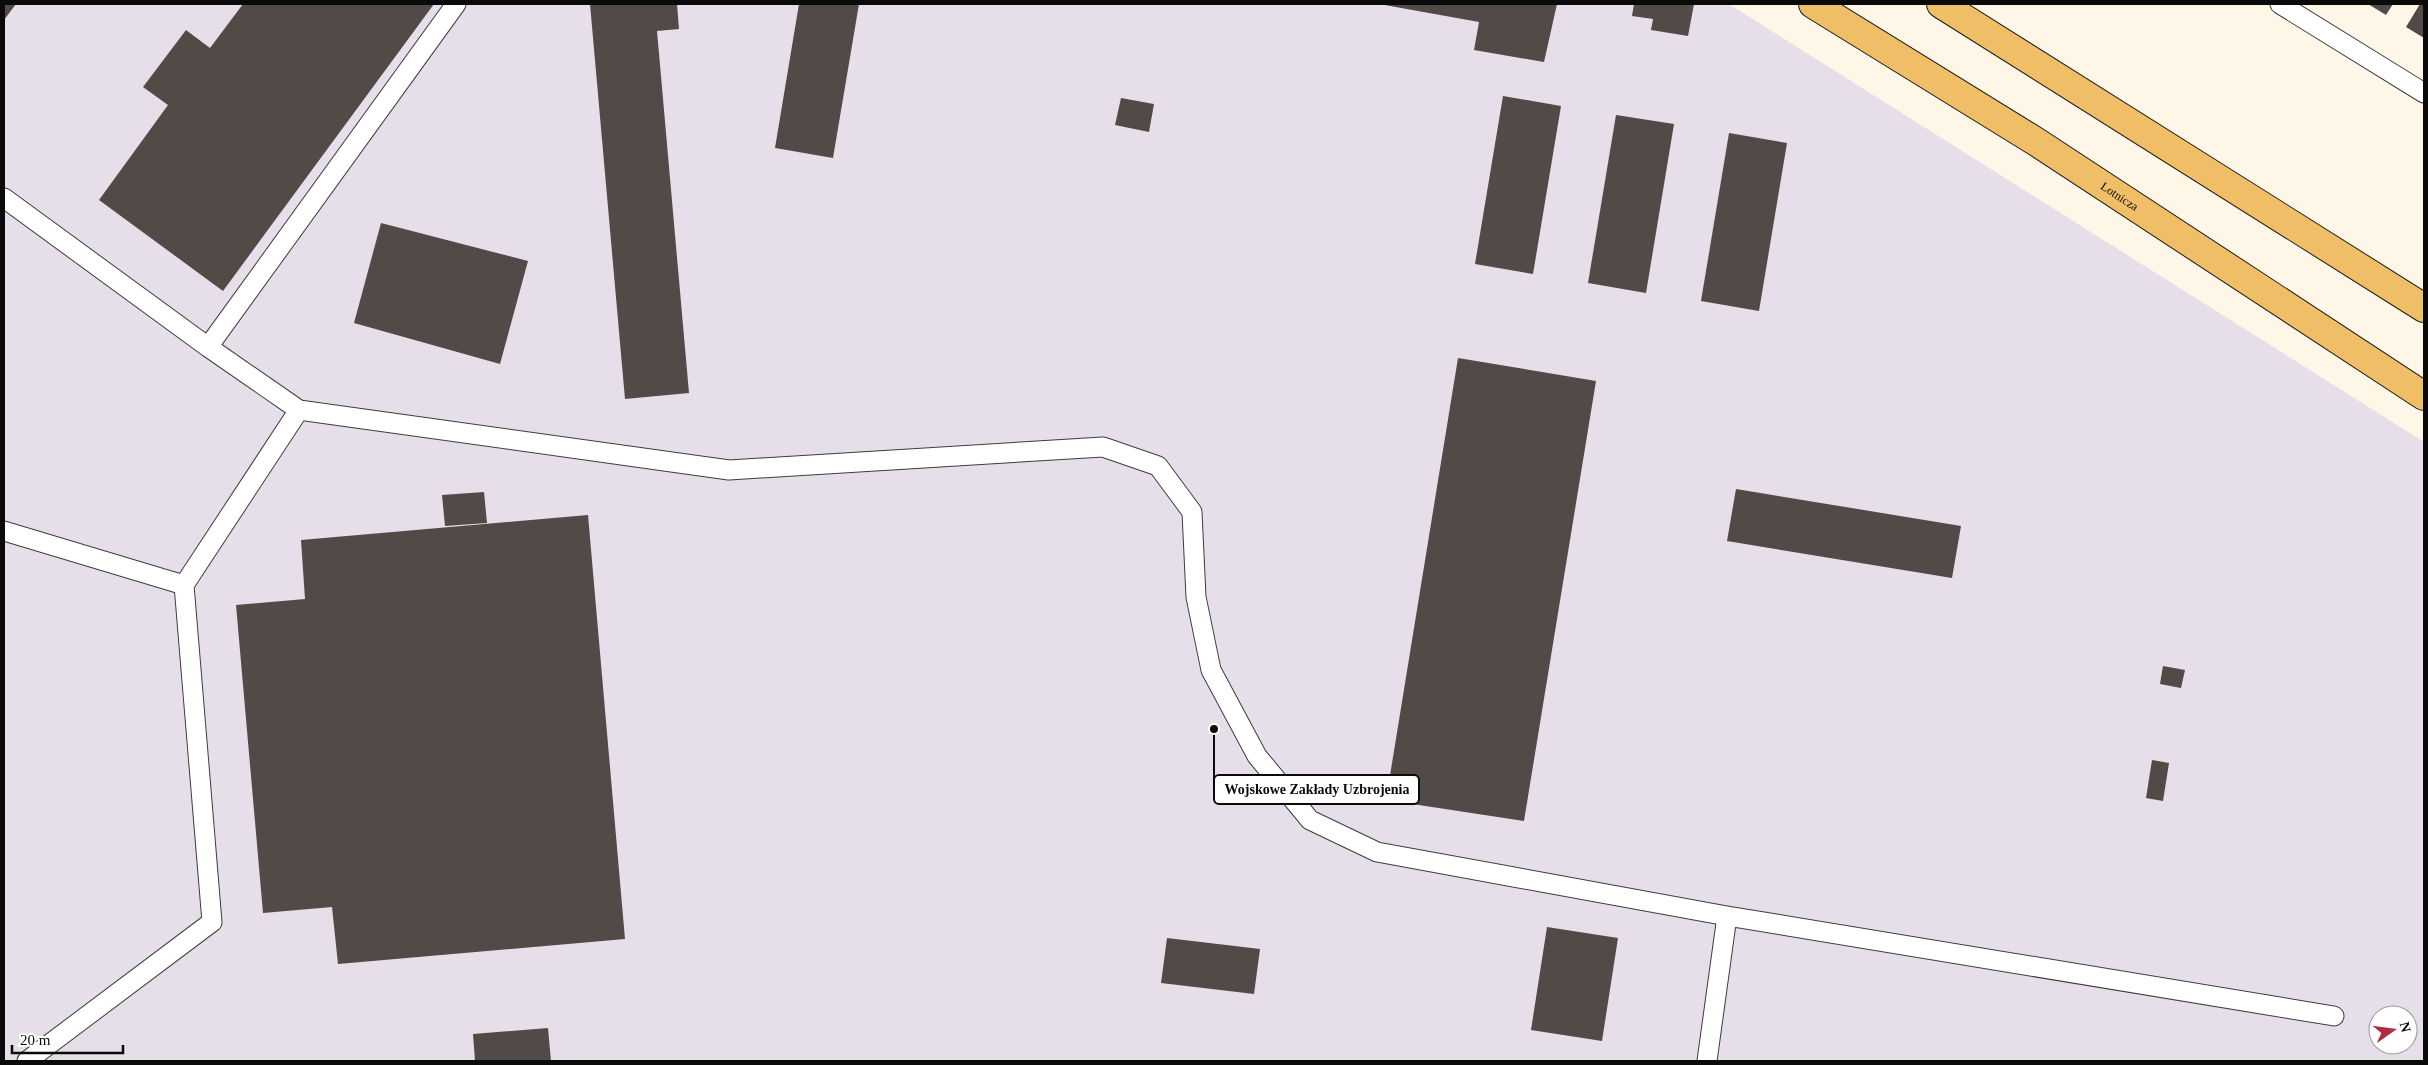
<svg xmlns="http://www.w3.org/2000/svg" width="2428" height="1065" viewBox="0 0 2428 1065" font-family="'Times New Roman',serif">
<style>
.industrial{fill:#e6dee9;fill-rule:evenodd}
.building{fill:#524a47}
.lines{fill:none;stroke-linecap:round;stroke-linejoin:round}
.service-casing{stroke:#3d3d3d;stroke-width:21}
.primary-casing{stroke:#1b1b1b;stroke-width:30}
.service{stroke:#fff;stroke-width:19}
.primary{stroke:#f0be66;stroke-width:28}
.labels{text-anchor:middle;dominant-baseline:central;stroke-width:5;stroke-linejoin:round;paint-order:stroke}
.street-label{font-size:12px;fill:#0a0a0a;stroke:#fff}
.leader{fill:none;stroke:#0a0a0a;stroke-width:2}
.callout-dot{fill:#0a0a0a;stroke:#fff;stroke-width:2}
.callout{fill:#fff;stroke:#0a0a0a;stroke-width:2}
.callout-label{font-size:14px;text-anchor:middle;font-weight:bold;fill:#0a0a0a}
</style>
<rect width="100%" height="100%" fill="#fef7e8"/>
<path class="industrial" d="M4 4H1729L2424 442V1061H4ZM2378 1015H2408V1045H2378Z"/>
<path class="building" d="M4 4H16L4 20Z
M243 4H434L223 291 99 200 168 105 143 87 186 30 210 48Z
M590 4H677L679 29 657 31 689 393 625 399Z
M799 4H859L833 158 775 148Z
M1379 4H1557L1544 62 1474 50 1479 22Z
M1634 4H1694L1688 36 1651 30 1653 19 1632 16Z
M2368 4H2393L2386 15Z
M2420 4H2424V38L2406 27Z
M1503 96 1561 106 1533 274 1475 264Z
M1121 98 1154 104 1149 132 1115 125Z
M1616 115 1674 124 1646 293 1588 283Z
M1729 133 1787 143 1759 311 1701 301Z
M381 223 528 261 500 364 354 323Z
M1458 358 1596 381 1524 821 1386 800Z
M1736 489 1961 526 1952 578 1727 541Z
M484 492 487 523 445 526 442 495Z
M588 515 625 939 338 964 332 907 263 913 236 605 305 599 301 540Z
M2163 666 2185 670 2181 688 2160 684Z
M2152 760 2169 763 2163 801 2146 798Z
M1547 927 1618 938 1602 1041 1531 1030Z
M1167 938 1260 949 1254 994 1161 983Z
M548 1028 551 1061H475L473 1034Z"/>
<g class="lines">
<defs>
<path id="service" d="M2280 4 2424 93
M4 198 208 347 299 410 729 470 1103 447 1158 466 1192 512 1196 597 1211 670 1257 756 1310 820 1377 852 1727 916 2334 1016
M208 347 456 4
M4 531 184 585
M27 1061 212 922 184 585 299 410
M1707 1061 1727 916"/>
<g id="primary">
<path id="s1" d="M1813 4 2035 141 2424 396"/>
<path d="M1941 4 2424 308"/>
</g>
</defs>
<use href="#service" class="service-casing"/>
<use href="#primary" class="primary-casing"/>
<use href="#service" class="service"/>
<use href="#primary" class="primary"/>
</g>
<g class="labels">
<g class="street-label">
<text stroke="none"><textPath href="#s1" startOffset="362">Lotnicza</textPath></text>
</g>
</g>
<path class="leader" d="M1214 729L1214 789"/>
<circle class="callout-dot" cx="1214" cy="729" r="5"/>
<rect class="callout" x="1214" y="775" width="205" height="29" rx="5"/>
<g class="callout-label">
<text x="1317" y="794">Wojskowe Zakłady Uzbrojenia</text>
</g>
<rect width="2428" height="1065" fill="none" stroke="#0a0a0a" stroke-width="10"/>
<g transform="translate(2393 1030) rotate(76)"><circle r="24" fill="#ffffff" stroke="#9d9d9d"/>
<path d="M0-4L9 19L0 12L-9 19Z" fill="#b02c41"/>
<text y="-8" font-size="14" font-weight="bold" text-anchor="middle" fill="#0a0a0a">N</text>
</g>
<path d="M12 1045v8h111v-8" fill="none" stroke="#0a0a0a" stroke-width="2.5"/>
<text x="20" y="1045" font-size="15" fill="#0a0a0a" stroke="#ffffff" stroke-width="4" paint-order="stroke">20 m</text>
</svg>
